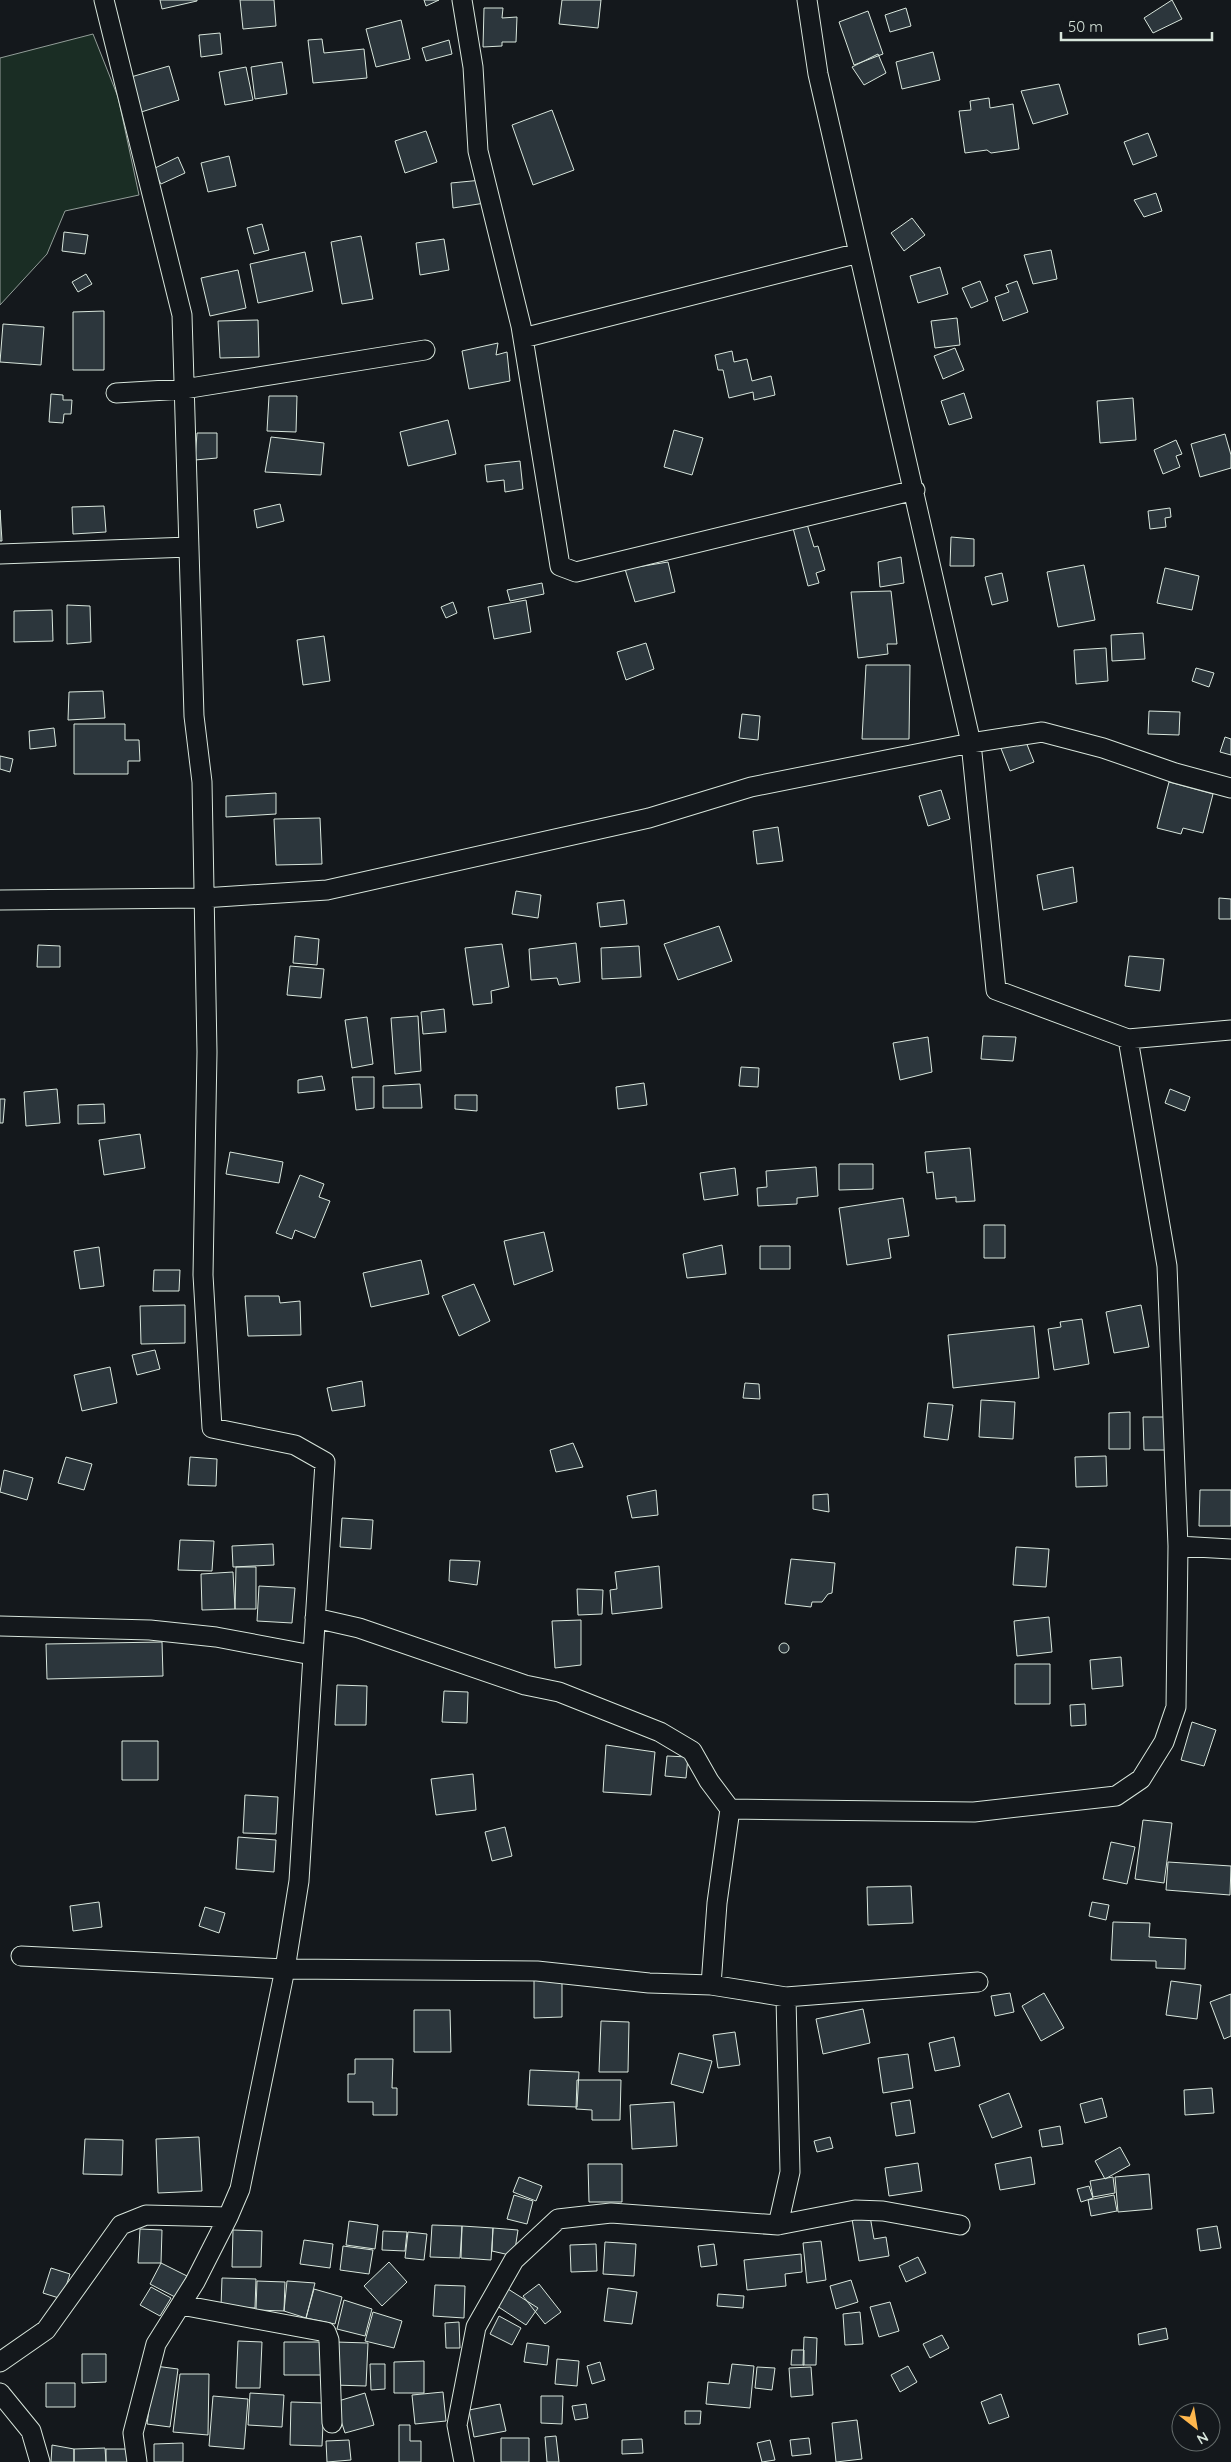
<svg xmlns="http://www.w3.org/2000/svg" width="1231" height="2462" viewBox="0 0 1231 2462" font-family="Quicksand,sans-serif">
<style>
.green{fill:#1a2d24;stroke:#939e99}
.building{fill:#2c363c;stroke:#d8e6dc}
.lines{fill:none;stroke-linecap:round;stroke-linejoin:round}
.minor-casing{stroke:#d8e6dc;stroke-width:21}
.minor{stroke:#14181c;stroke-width:19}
</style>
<rect width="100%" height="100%" fill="#14181c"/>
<path class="green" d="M93 34 118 97 139 195 65 211 47 254 0 305V58Z"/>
<path class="building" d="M160 0H197V1L162 9Z
M240 0H274L276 26 243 29Z
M424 0H439L426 6Z
M562 0H601L598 28 559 24Z
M1172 0 1182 19 1153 33 1144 18Z
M484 8H503L502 18 517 17 516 42H502V46L483 47Z
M906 8 911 26 890 32 885 15Z
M868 11 883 54 854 65 839 22Z
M401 20 410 59 376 67 366 29Z
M220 33 222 54 201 57 199 35Z
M322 39 324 53 364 49 367 78 313 83 308 40Z
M449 40 452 54 426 61 422 48Z
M933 52 940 80 902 89 896 62Z
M878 54 886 73 864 85 852 67Z
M282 62 287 94 255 99 251 67Z
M169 66 179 100 135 114 124 79Z
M246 67 253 100 225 105 219 72Z
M1059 84 1068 114 1033 124 1021 91Z
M989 98 990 108 1013 104 1019 149 991 153 987 150 965 153 959 111 971 110 970 101Z
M552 110 574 170 533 185 512 125Z
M426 131 437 162 405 173 395 141Z
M1148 133 1157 156 1133 165 1124 142Z
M229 156 236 186 208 192 201 163Z
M178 157 185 173 161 184 153 169Z
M482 180 485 203 453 208 451 183Z
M1156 193 1162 211 1144 217 1134 200Z
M912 218 925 235 904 251 891 233Z
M262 224 269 250 254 254 247 228Z
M64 232 88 235 85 254 62 251Z
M361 236 373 299 342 304 331 242Z
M444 239 449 270 420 275 416 243Z
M1051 250 1057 279 1033 284 1024 255Z
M305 252 313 291 258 303 250 264Z
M940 267 948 294 918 303 910 276Z
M238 270 246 308 210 316 201 278Z
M86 274 92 284 78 292 72 282Z
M980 281 988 301 971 308 962 288Z
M1017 281 1028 312 1003 321 995 297 1009 292 1006 285Z
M104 311V370H73V312Z
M957 318 960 345 935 348 931 321Z
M258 320 259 357 220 358 218 321Z
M3 324 44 327 41 365 0 362Z
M498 343 496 355 507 352 510 381 469 389 462 351Z
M955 348 964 370 943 379 934 356Z
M732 351 734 362 747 359 752 381 771 376 775 395 754 400 753 392 729 398 723 370H718L715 355Z
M964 393 972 418 949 425 941 401Z
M51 394 63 395V400H72L71 414H64L63 423 49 422Z
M269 396H297L296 432 267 431Z
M1133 398 1136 440 1100 443 1097 401Z
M448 420 456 454 408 466 400 432Z
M674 430 703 438 692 475 664 467Z
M197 433H217V458L195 460Z
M1225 434 1231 455V468L1200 477 1191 444Z
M271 437 324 443 321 475 265 472Z
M1176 440 1182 454 1176 456 1180 467 1163 474 1154 450Z
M520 461 523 489 505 492 504 480 487 482 485 465Z
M280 504 284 521 257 528 254 510Z
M104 506 106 532 73 534 72 507Z
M1170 508 1171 517 1165 518 1166 527 1150 529 1148 511Z
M0 510 2 541H0Z
M807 524 814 547 818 546 825 570 816 573 819 583 808 586 793 528Z
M951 537 974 539V566H950Z
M901 557 904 583 880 587 878 562Z
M668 562 675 592 635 602 625 569Z
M1084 565 1095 620 1058 627 1047 572Z
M1165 568 1199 576 1192 610 1157 603Z
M1002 573 1008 601 992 605 985 577Z
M542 583 544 594 510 601 507 590Z
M891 591 897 644H887L888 654 858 658 851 592Z
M526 600 531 632 494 639 488 607Z
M453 602 457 613 446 618 441 607Z
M67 605 90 606 91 642 67 644Z
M52 610 53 641 14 642V611Z
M1143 633 1145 659 1112 661 1111 635Z
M324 636 330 681 303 685 297 640Z
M646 643 654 669 626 680 617 652Z
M1106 648 1108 681 1076 684 1074 650Z
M866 665H910L909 739H862Z
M1196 668 1214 673 1209 687 1192 681Z
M103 691 105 718 68 720 69 692Z
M1149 711 1180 712 1179 735 1148 734Z
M742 714 760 716 758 740 739 738Z
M74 724H125V740H139L140 761H128V774H74Z
M54 728 56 746 30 749 29 731Z
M1024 737 1034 762 1010 771 1000 746Z
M1225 737 1231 739V755L1220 752Z
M0 756 13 759 10 772 0 769Z
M1169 782 1213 794 1203 833 1183 828 1181 834 1157 828Z
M941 790 950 819 928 826 919 796Z
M276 793V814L226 817V796Z
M320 818 322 864 276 865 274 819Z
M778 827 783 861 757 864 753 831Z
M1073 867 1077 902 1043 910 1037 875Z
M516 891 541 895 538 918 512 914Z
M1219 898 1231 899V919H1219Z
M624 900 627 924 600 927 597 903Z
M719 926 732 961 678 980 664 944Z
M295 936 319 939 317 965 293 963Z
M576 943 580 982 559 985 557 978 531 980 529 949Z
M502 944 509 987 491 991 492 1003 473 1005 465 948Z
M38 945 60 946V967H37Z
M639 946 641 977 602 979 601 948Z
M1129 956 1164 959 1160 991 1125 986Z
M290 966 324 969 321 998 287 995Z
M444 1009 446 1032 423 1034 421 1012Z
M418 1016 421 1071 395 1074 391 1018Z
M367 1017 373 1064 352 1068 345 1020Z
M983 1036 1016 1037 1013 1061 981 1059Z
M928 1037 932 1072 900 1080 893 1043Z
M741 1067 759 1068 758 1087 739 1086Z
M322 1076 325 1090 298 1093V1080Z
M352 1077H374V1108L356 1110Z
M644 1083 647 1105 618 1109 616 1087Z
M420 1084 422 1108H383V1086Z
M57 1089 60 1123 26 1126 24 1092Z
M1170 1089 1190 1097 1185 1111 1165 1103Z
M455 1095H477V1111L455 1109Z
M0 1099H5L3 1123H0Z
M104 1104 105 1123 78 1124V1105Z
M140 1134 145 1168 104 1175 99 1140Z
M970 1148 975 1201 956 1202V1197L936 1199 933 1172 927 1173 925 1152Z
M230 1152 283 1162 279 1183 226 1174Z
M839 1164H873V1189L839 1190Z
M816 1167 818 1196 797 1198V1204L758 1206 757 1188 767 1187 766 1171Z
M735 1168 738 1195 704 1200 700 1173Z
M300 1175 324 1184 319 1197 330 1201 315 1238 295 1230 292 1239 276 1233Z
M903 1198 909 1236 888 1239 891 1258 847 1265 839 1208Z
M984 1225H1005V1258H984Z
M544 1232 553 1271 514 1285 504 1241Z
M722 1245 726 1274 687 1278 683 1254Z
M760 1246H790V1269H760Z
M99 1247 104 1286 80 1289 74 1251Z
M421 1260 429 1294 371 1307 363 1273Z
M154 1270H180L179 1291H153Z
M474 1284 490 1321 459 1336 442 1296Z
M245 1296H279L280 1303 300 1301 301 1335 248 1336Z
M185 1305V1343L141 1344 140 1306Z
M1141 1305 1149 1347 1114 1353 1106 1312Z
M1082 1319 1089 1364 1054 1370 1048 1329 1061 1327 1060 1322Z
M1034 1326 1039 1378 953 1388 948 1335Z
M155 1350 160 1369 137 1375 132 1355Z
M110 1367 117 1403 82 1411 74 1375Z
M362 1381 365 1406 332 1411 327 1388Z
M745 1383 759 1384 760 1399 743 1398Z
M981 1400 1015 1402 1013 1439 979 1437Z
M928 1403 953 1405 948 1440 924 1437Z
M1130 1412V1449H1109V1413Z
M1143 1417H1172L1173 1450H1144Z
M573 1443 583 1467 556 1472 550 1450Z
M1106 1456 1107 1486 1076 1487 1075 1457Z
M66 1457 92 1464 84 1490 58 1483Z
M190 1457 217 1459 216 1486 188 1485Z
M4 1470 33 1478 27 1500 0 1492Z
M656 1490 658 1515 632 1518 627 1496Z
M1200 1490H1231V1526H1199Z
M828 1494 829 1512 813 1509V1495Z
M342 1518 373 1520 371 1549 340 1547Z
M180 1540 214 1541 212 1571 178 1570Z
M273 1544 274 1565 233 1567 232 1546Z
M1016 1547 1049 1549 1046 1587 1013 1585Z
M791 1559 835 1563 832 1593 828 1594 822 1602H812L811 1607 785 1604Z
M450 1560 480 1561 477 1585 449 1581Z
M659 1566 662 1608 612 1614 610 1590 617 1589 615 1572Z
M236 1567H256V1609H235Z
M233 1572 235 1609 202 1610 201 1574Z
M259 1586 295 1588 292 1623 257 1621Z
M577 1589 603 1590 602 1614 578 1615Z
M1049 1617 1052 1652 1017 1656 1014 1621Z
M581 1620V1665L555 1668 552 1621Z
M162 1642 163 1676 47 1679 46 1644Z
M779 1648a5 5 0 1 1 10 0a5 5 0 1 1-10 0Z
M1121 1657 1123 1686 1092 1689 1090 1660Z
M1015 1664H1050V1704H1015Z
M337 1685 367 1686 366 1725H335Z
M444 1691 468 1692 467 1723 442 1722Z
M1085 1704 1086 1725 1071 1726 1070 1705Z
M1192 1722 1216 1730 1204 1766 1181 1760Z
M122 1741H158V1780H122Z
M606 1745 655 1752 651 1795 603 1792Z
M667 1756 688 1757 686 1778 665 1776Z
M473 1774 476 1810 436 1815 431 1779Z
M245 1795 278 1797 276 1834 243 1833Z
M1143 1820 1172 1823 1164 1883 1135 1879Z
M505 1827 512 1856 492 1861 485 1832Z
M238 1837 276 1840 274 1872 236 1869Z
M1111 1842 1135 1847 1127 1884 1103 1879Z
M1168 1862 1231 1866 1230 1895 1166 1890Z
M911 1886 913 1923 868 1925 867 1887Z
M99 1902 102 1927 73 1931 70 1906Z
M1092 1902 1109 1905 1106 1920 1089 1916Z
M205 1907 225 1913 219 1933 199 1926Z
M1113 1922 1150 1923 1149 1937 1186 1939 1185 1969 1156 1968V1961L1111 1960Z
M534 1980H562V2017L534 2018Z
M1171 1981 1201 1985 1197 2019 1166 2015Z
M1010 1993 1014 2012 995 2016 991 1996Z
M1044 1993 1064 2028 1041 2041 1022 2006Z
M1231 1994V2036L1224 2039 1210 2002Z
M863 2009 870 2043 823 2054 816 2019Z
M414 2010H450L451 2052H414Z
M601 2021 629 2022 628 2072H599Z
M735 2032 740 2065 718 2068 713 2035Z
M954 2037 960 2066 935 2071 929 2043Z
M679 2053 712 2061 703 2093 671 2084Z
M908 2054 913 2088 883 2093 878 2058Z
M355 2059H393L392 2088H397V2115H373V2102H348V2074H355Z
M530 2070 579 2072 577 2107 528 2105Z
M577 2080H621L620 2120H592V2110L576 2109Z
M1212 2088 1214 2113 1185 2115 1184 2090Z
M1009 2093 1022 2127 992 2138 979 2105Z
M1102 2098 1107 2117 1085 2123 1080 2104Z
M910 2100 915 2133 896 2136 891 2103Z
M674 2102 677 2146 632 2149 630 2105Z
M1060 2126 1063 2144 1042 2147 1039 2130Z
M199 2137 202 2191 158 2193 156 2139Z
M830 2137 833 2148 817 2152 814 2141Z
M85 2139 123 2140 122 2175 83 2174Z
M1120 2147 1130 2165 1105 2179 1095 2161Z
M1031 2157 1035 2184 1000 2190 995 2164Z
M918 2163 922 2191 889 2196 885 2168Z
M588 2164H622V2202H589Z
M1149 2174 1152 2209 1118 2212 1115 2177Z
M519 2177 542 2186 536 2201 513 2192Z
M1113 2177 1115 2193 1093 2197 1090 2181Z
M1089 2186 1093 2198 1081 2202 1077 2189Z
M514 2195 533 2201 527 2224 507 2219Z
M1114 2195 1117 2211 1091 2216 1088 2200Z
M870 2216 874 2239 886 2237 889 2256 859 2261 852 2219Z
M349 2221 378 2225 375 2249 346 2245Z
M432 2225 462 2226 460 2258 430 2257Z
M462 2226 493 2228 491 2260 461 2258Z
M1217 2226 1221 2248 1200 2251 1197 2229Z
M493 2228 518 2230 514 2256 492 2251Z
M140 2229 162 2230 161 2263H138Z
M233 2230 262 2231 261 2267H232Z
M383 2231 407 2232 405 2251 382 2250Z
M408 2232 427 2234 424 2260 405 2258Z
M304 2240 333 2244 330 2268 300 2264Z
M821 2241 826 2280 807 2283 803 2243Z
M605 2242 636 2244 634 2276 603 2274Z
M596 2244 597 2271 571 2272 570 2245Z
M714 2244 717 2265 701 2267 698 2246Z
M343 2246 373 2250 369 2274 340 2270Z
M801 2254 802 2272 785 2274 786 2286 747 2290 744 2260Z
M918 2257 926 2273 906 2282 899 2266Z
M389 2262 407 2282 382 2306 364 2286Z
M161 2263 187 2276 175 2297 150 2284Z
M51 2268 70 2274 62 2299 43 2293Z
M222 2278 256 2279 255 2308 221 2307Z
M851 2280 858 2302 836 2309 830 2286Z
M257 2281 285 2282 284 2311 256 2310Z
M287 2281 315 2283 306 2318 284 2311Z
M539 2284 561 2312 545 2324 523 2296Z
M435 2285 465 2286 464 2318 433 2316Z
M151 2287 171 2298 160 2316 140 2305Z
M608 2288 637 2292 632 2324 604 2321Z
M314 2289 342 2297 335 2324 306 2318Z
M508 2289 538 2308 526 2325 497 2306Z
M718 2294 744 2296 743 2308 717 2306Z
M344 2300 372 2309 365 2336 337 2329Z
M890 2302 899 2331 879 2337 870 2307Z
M373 2312 402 2321 394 2348 365 2341Z
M860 2312 863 2344 845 2345 843 2314Z
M499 2316 521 2328 512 2345 490 2334Z
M459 2322 460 2348H446L445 2323Z
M1166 2328 1168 2339 1139 2345 1138 2334Z
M942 2335 949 2348 930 2358 923 2344Z
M804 2337 817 2338 816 2365H803Z
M238 2341 262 2342 260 2388H236Z
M284 2342H321V2375H284Z
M336 2342 368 2343 366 2386 334 2385Z
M527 2343 549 2346 547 2365 524 2362Z
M792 2350H804V2365H791Z
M82 2354H106V2382L82 2383Z
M557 2359 579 2361 577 2386 555 2384Z
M424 2361V2393H394V2362Z
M600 2362 605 2380 592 2384 587 2366Z
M370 2364H385V2389L371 2390Z
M732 2364 754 2366 750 2408 706 2404 708 2382 729 2384Z
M155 2366 178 2369 170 2427 147 2424Z
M908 2366 917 2382 900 2392 891 2375Z
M757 2367 775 2368 772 2390 755 2388Z
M811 2367 813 2395 791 2397 789 2368Z
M180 2374H209L208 2435 173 2432Z
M46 2383H75V2407H46Z
M443 2392 446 2421 415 2424 412 2395Z
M250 2393 284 2395 282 2427 248 2425Z
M365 2393 374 2425 345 2433 335 2402Z
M1001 2394 1009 2417 989 2424 981 2402Z
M213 2396 248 2399 244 2449 209 2446Z
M541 2396H563L562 2424 541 2423Z
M291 2402 324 2403 322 2446 290 2445Z
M500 2404 506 2431 474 2437 469 2410Z
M586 2404 588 2418 575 2420 572 2406Z
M685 2411H701L700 2424H685Z
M857 2420 862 2459 836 2462 832 2423Z
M399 2425H410V2441H421V2462H399Z
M556 2436 559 2462H547L545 2437Z
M501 2438H529V2462H501Z
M809 2438 811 2454 792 2456 790 2440Z
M642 2439 643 2453 622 2454V2440Z
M349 2440 351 2460 327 2462 326 2441Z
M770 2440 775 2460 762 2462 757 2443Z
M183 2443V2462H154V2444Z
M52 2445 74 2449V2462H51Z
M105 2448 106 2462H74V2449Z
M106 2449H129L131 2462H106Z"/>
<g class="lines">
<defs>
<path id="minor" d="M462 0 473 67 478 151 521 326 560 566 576 572 915 490
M807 0 818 74 971 743 996 990 1128 1039 1231 1030
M523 338 859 253
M116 393 184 389 425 350
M0 554 189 547
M0 900 203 898 327 890 649 818 751 787 971 743 1042 732 1103 748 1175 773 1231 788
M1178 1546 1231 1549
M315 1618 359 1628 525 1685 559 1692 660 1732 692 1751 709 1781 730 1809 974 1812 1116 1796 1141 1779 1164 1742 1176 1707 1178 1546 1167 1266 1128 1039
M0 1626 150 1630 216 1637 312 1655
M21 1956 285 1969 537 1971 649 1983 711 1985
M786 1997 978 1982
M778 2225 855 2210 883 2211 960 2225
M181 2305 326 2332 329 2340 332 2423
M0 2362 46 2330 121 2225 146 2215 228 2217 240 2189 285 1969 299 1881 325 1462 295 1445 212 1428 203 1275 207 1052 202 782 194 716 182 315 104 0
M0 2393 31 2431 40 2462
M137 2462 133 2433 156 2344 195 2282 228 2217
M464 2462 457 2425 476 2327 514 2260 558 2219 611 2213 778 2225 790 2172 786 1997 711 1985 717 1903 730 1809"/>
</defs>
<use href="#minor" class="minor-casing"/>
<use href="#minor" class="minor"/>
</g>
<g transform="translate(1196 2427) rotate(149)"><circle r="24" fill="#14181c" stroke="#626a69"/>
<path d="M0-4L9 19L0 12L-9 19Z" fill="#ffb74d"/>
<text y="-8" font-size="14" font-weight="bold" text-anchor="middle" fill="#d8e6dc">N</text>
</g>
<path d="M1061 32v8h151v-8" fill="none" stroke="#d8e6dc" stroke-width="2.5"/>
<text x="1068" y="32" font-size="15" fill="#d8e6dc" stroke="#14181c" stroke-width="4" paint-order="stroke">50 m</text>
</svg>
